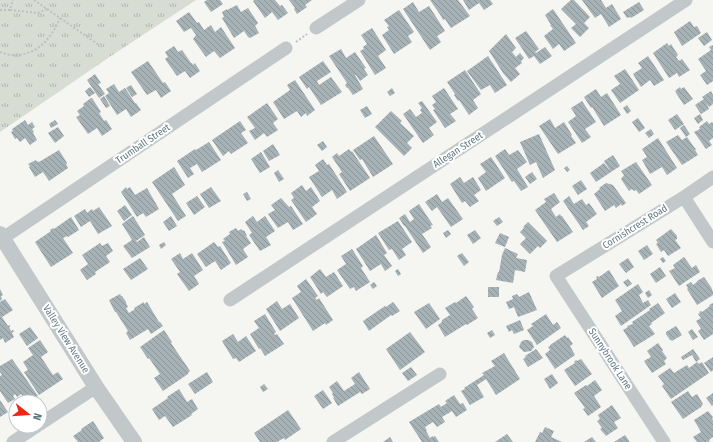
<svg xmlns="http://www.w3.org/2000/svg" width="713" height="442" viewBox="0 0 713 442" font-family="'Fira Sans Condensed',sans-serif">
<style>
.park{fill:url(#park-tufts)}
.building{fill:url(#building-back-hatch)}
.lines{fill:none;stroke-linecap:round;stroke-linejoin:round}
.path{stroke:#bec0c2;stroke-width:2;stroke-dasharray:2 2;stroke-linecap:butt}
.minor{stroke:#c2c7c9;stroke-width:13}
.tertiary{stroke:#c2c7c9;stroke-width:16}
.labels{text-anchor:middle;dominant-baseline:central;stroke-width:4;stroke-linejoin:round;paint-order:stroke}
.street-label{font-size:10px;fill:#627a84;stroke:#fff}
</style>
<defs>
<pattern id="park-tufts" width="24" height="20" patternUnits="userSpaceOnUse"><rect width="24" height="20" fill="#d7ddd2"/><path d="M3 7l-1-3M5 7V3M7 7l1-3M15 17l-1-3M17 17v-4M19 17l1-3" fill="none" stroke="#b2b8b0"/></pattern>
<pattern id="building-back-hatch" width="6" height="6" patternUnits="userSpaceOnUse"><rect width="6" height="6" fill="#a6b2b5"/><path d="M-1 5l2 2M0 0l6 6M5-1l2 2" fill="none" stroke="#8b9699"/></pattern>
</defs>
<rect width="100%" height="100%" fill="#f5f5f1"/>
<path class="park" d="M0 0H196L111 56 0 132Z"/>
<path class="building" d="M207 0H220L223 4 211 12 204 2Z
M254 0H275L280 6 282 5 288 13 278 20 272 12 265 18 253 1Z
M289 0H312L305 5 307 7 297 14 294 9 295 8Z
M430 0H458L470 16 451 28 445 19 443 20 441 16Z
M463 0H490L493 4 484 10 479 3 469 10Z
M571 0H574L590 17 584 23 589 28 580 37 571 28 576 24 561 9Z
M582 0H601L606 8 612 4 621 19 609 27 601 14 595 18Z
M413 2 419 12 429 6 445 31 437 36 441 42 430 50 403 9Z
M639 2 644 10 631 18 630 17 627 18 623 12Z
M237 5 241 12 248 8 258 23 255 26 259 33 250 38 248 37 244 31 234 38 222 18 224 17 222 12 227 9V10Z
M553 9 576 43 564 51 559 44 553 49 544 36 553 29 550 25H551L545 15Z
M399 10 414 32 408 36 412 42 394 54 382 35 389 30 387 27 389 26 384 20Z
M189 12 197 23 199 22 204 30 211 25 215 32 221 27 235 48 220 58 214 51 206 57 193 39 196 35 191 28 184 32 176 21Z
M690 21 694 27 697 26 701 33 682 46 674 32Z
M372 28 386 50 378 56 386 68 375 75 360 51 364 49 363 47 367 44 361 35Z
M526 31 539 49 535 52 536 53 545 47 552 56 540 64 534 56 529 59 515 38Z
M707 32 712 40 704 46 698 38Z
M506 34 516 48 512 52 516 57 520 53 524 58 521 61 522 63 515 68 520 74 511 82 503 73 489 51Z
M667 43 669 46 671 44 678 55 676 57 679 61 682 59 690 70 679 77 677 73 669 78 653 53Z
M713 45V81L707 85 700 75 706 71 698 59 711 50 709 47Z
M174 46 178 52 182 50 191 63H192L193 65 195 63 200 71 190 78 185 71 177 76 165 59 168 57 165 52Z
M341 49 346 58 355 52 366 68 364 69 368 75 360 81 356 75H355L363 89 353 95 348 88H347L345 85 347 83 329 56Z
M488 56 507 85 495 93 490 85 481 90 467 71Z
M648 56 664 80 654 86 650 80 641 87 633 74 642 68 638 63Z
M148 61 163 83 165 82 171 91 161 98 156 90 147 95 131 72Z
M323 61 331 72 317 81 319 85 331 77 342 92 321 105 309 87 307 89 299 77Z
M625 69 639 90 620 103 611 90 620 84 614 76Z
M465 70 481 94 473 100 478 108 469 115 459 100 458 101 454 95 455 94 447 82Z
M95 74 101 83 98 84 105 94 99 98 87 80Z
M295 80 315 110 307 116 306 113 301 117 297 111 284 119 273 102 290 90 287 85Z
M114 84 119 92 125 88 135 103H136L141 110 131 117 126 109 117 115 105 96 109 93 106 89Z
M131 85 137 94 132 97 126 88Z
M90 87 95 93 89 97 85 91Z
M680 87 681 89 684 87 693 99 684 105 676 93V92L675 91Z
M392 88 395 93 390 96 387 92Z
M444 88 458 109 450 114 456 121 445 128 433 110 435 109 432 105 436 102 432 96Z
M596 89 601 97 607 93 621 115 604 126 592 107 591 108 584 97Z
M711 91 713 95V104L709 107 706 103 709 109 701 114 695 105 704 99 702 97Z
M104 96 110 106 106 108 100 99Z
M91 98H92L101 112 99 113 104 121 106 120 112 129 102 136 97 128 88 134 76 117 80 115 77 111 84 106 83 104Z
M422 101 437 122 429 128 434 135 423 143 403 114 410 109 416 117 422 113 420 110 422 108 418 103Z
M582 101 596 122 585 129 591 137 582 143 568 122 576 116 571 108Z
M267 103 278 119 273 123 278 130 267 137 264 133 255 140 249 131 255 128 247 117Z
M627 105 631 111 627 114 623 108Z
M367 106 372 114 365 118 360 110Z
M391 111 402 121 400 123 414 136 407 143 412 148 404 156 375 127Z
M677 114 684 124 675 130 668 120Z
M700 114 703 120 698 124 694 118Z
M638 118 645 128 639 132 632 122Z
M550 119 555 128 564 122 572 135 571 136 576 143 558 154 539 126Z
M25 120 28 125 32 122 35 127 32 129 34 132 33 133 37 140 30 145 25 138 20 142 17 138 15 139 11 132 13 131 12 129Z
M55 120 58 124 51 128 49 124Z
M240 121 246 130 241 133 248 143 231 154 229 151 223 156 212 140Z
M707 121 709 124 712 122 713 123V138L709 141 712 145 706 149 694 132 700 129 699 127Z
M684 125 690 134 686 137 680 128Z
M58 127 64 136 55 143 48 133Z
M651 129 654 134 649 138 645 133Z
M539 134 555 170 543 178 536 162 530 165 520 142Z
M678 135 682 140 687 137 694 147 696 149 695 150 698 155 682 165 666 142Z
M374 136 393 164 373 177 362 159 360 160 353 150Z
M658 138 677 168 667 175 662 167 650 174 642 160 647 157 642 149Z
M323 141 327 147 322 151 317 145Z
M209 142 221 160 202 172 197 164 190 168 194 174 188 178 177 161 195 149 196 150Z
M273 144 280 155 269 161 263 151Z
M349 149 351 152 352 151 370 178 350 191 339 174 342 172 332 157 337 153 339 156Z
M505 149 509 155 518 150 527 162 517 169 528 187 521 191 514 181 512 182 495 156Z
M59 150 67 163 66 164 68 168 49 181 43 172 35 177 29 167 30 166 28 164 36 160 37 162 38 161 39 162Z
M261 152 270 167 260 173 251 159Z
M613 155 620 166 611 172 604 161Z
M491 157 505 178 486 191 478 178 486 172 480 164Z
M323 159 327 165 329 164 347 192 337 199 332 190 322 197 309 177 319 171 315 165Z
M636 162 652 185 639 194 636 190 634 191 632 189 629 191 621 179 624 175 621 171Z
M604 163 611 172 596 182 590 173Z
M567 166 570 170 567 172 564 168Z
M174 167 185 185 172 194 186 216 178 221 152 182Z
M278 170 284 179 279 182 274 173Z
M532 172 537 179 530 184 525 177Z
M460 177 464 183 473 177 481 190 474 195 479 201 470 207 465 201 462 203 450 184Z
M581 180 587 189 578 195 572 186Z
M606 183 613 185 626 203 622 206 621 204 616 208 614 205 605 211 594 194 600 189 599 188Z
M302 185 306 191 311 187 320 201 312 207 317 214 306 222 291 200 294 198 291 193Z
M126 187 127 189 130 187 135 195 147 188 159 209 146 217 143 213 137 217 121 192Z
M211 187 221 201 209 208 200 194Z
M247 192 251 199 247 201 243 194Z
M554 193 560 202 551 209 556 217 560 214 561 216H562L573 232 557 242 535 210 546 202 544 199Z
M437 194 442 202 448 198 463 219 451 227 437 207 432 211 425 202Z
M197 196 205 207 194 215 186 203Z
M569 196 574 204 582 199 586 205 589 203 597 214 586 222 589 226 583 230 563 201Z
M281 198 289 207 291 206 303 224 293 230 288 222 278 228 268 214 275 210 271 205Z
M419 204 433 225 430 226 432 228 422 234 431 247 423 253 405 226H404L399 218 405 214 410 222 414 219 409 211Z
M125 205 132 215 124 221 117 211Z
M99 207 112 226 98 234 90 221 81 227 74 216 85 209 87 213 92 209 93 211Z
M133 216 145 235 136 241 137 242 144 237 150 247 132 258 123 246 132 240 122 224Z
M171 216 177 226 169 231 163 222Z
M253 216 257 222 265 216 275 231 266 237 271 245 260 251 249 235 252 233 245 222Z
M71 217 79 230 68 237 67 236 63 238 73 253 51 267 35 242 51 231 50 230 53 228 54 229Z
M499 217 503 222 497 226 493 221Z
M398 221 412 242 402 249 406 255 399 260 392 249 389 250 378 233Z
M528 222 547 241 540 248 538 246 530 254 520 244 526 238 520 232 524 228 523 227Z
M236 228 238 231 241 229 243 231 244 230 247 236H246L251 243 243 249 248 257 236 265 222 242 225 241 223 239 230 234 229 232Z
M671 229 677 236V239L675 240 681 248 668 256 664 250 661 252 656 244 658 243 656 240Z
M448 230 451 234 446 238 443 233Z
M475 230 481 238 473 244 467 235Z
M500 233 509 237 505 247 495 243Z
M376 235 387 253 384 255 392 266 385 271 381 264 370 271 356 249Z
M164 242 166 245 161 249 159 245Z
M214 242 218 247 220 246 231 263 221 270 215 261 206 267 197 254Z
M100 243 102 246 108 243 113 251 106 256 110 262 95 272 96 274 87 280 80 270 88 264 82 255Z
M647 245 653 254 644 260 638 251Z
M505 248 518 254 516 258 527 260 525 272 515 270 513 283 496 280 498 272H499L502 255Z
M352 249 363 266 361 268 370 282 356 291 354 287 350 289 337 270 346 264 341 256Z
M180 253 183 259 192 253 203 270 194 276 199 284 189 291 177 274 180 272 171 259Z
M462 253 469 262 464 266 457 256Z
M663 257 666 261 663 263 660 259Z
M684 257 692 268 696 265 700 272 679 286 669 271 675 268 673 265Z
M140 258 148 269 131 280 123 269Z
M628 258 634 267 626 273 619 264Z
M660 267 666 276 656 283 650 274Z
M320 269 326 277 334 272 343 286 327 297 323 292 321 294 310 277Z
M398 269 401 274 398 276 395 271Z
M609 270 619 286 602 298 592 282 597 279 596 277 598 276 599 277Z
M704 277 711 287 713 292V295L697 305 687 289 688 288 686 285 691 282 693 285 697 282V281Z
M306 279 318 296 315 298 317 300 319 298 333 320 326 325 325 323 313 331 292 298 301 292 297 286Z
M628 279 632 284 627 287 623 282Z
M374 282 377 286 373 289 370 285Z
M638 284 643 292 639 295 643 303 648 300 651 305 621 326 615 316 622 311 615 300Z
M488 287H499V297H488Z
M0 289 3 295 1 296 2 299 0 301Z
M649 290 652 295 648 298 645 293Z
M529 292 537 310 518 317 514 307 509 309 506 302 513 299 512 296 517 294 519 297Z
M675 293 681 302 672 308 666 299Z
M120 294 121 296H122L126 302V303L128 307 126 308 129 313 135 309 134 308 144 302V304L147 302 159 322H160L163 326 151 334 148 329 130 340 126 333 128 331 116 312H115L109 300Z
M466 296 474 307 472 309 478 318 467 325 466 324 445 337 438 325 441 323 442 321V320L450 315 445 308 455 302 456 303Z
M5 299 13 310 2 317 8 326 10 325V327H9L11 331 13 330 14 331 12 333 14 337 5 343 3 338 0 340V302Z
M277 301 282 309 290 304 299 318 280 331 266 309Z
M393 302 400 311 392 316 391 315 369 331 363 321 385 306 386 307Z
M429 303 440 319 426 329 414 312Z
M658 303 665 313 651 323 652 324 649 326 655 334 634 347 623 330 628 327 627 326 633 324 632 322 650 310 649 309Z
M713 303V334L704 340 698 331 706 325 701 329 696 321 701 318 698 314 700 313 699 312 701 311 702 312 710 306 709 305Z
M265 314 276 332 274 334 275 335 277 334 284 344 265 356 260 348 259 349 250 334 259 328 254 321Z
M546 314 553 325 557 322 561 328 537 345 527 330 533 326 531 324Z
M520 320 524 330 514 334 512 330 509 332 506 326Z
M676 326 682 335 672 341 671 340H670L666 334V332Z
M30 327 38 338 27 346 19 334Z
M692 329 698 337 693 340 688 332Z
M164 330 172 342 171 343 190 371 188 373V374L163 391 154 378 160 374 149 358 148 359 140 347Z
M492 330 495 335 490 338 487 333Z
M410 332 425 352 400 370 386 349Z
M233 334 238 342 246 336 256 351 239 362 236 358 233 359 222 341Z
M565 335 567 338 568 337 573 344 570 346 575 355 555 369 545 354 550 350 548 347 550 346V345Z
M40 340 48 352 41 357 53 375 58 372 63 379 39 395 24 372 28 370 23 362 33 355 28 348Z
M524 340H528L532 342 534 347 531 351 524 352 519 347 521 342Z
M658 343 663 350 662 351 667 358 664 361 666 364 652 373 644 361 651 357 647 351Z
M536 349 543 358 528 367 523 359 526 357 525 356Z
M693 349 700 359 696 362 692 355 683 360 681 357Z
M504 353 520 379 496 395 486 379 477 385 484 397 470 405 461 391 465 389 464 388 484 375 482 373 495 366 491 361Z
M713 357V370L711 372 704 363Z
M12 359 38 396 29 402H27L21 394 17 397 15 394 13 396 15 399 8 403 0 391V376L2 375 0 372V366Z
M581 359 592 374 575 386 564 370 575 363 574 362 576 360 577 361Z
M697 362 699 364 702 362 709 373 671 399 662 386 664 384 658 376 670 368 674 373 687 365 689 368Z
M411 367 417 375 408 381 402 373Z
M207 372 213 382 195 394 188 384Z
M359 372 370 389 362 394 360 392 338 406 333 398H334L332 394 333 393 329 387 337 381 344 391 355 384 351 378Z
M552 374 558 383 550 389 544 379Z
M595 380 602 390 594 396 601 407 588 416 583 409 585 408 574 393 586 385 587 386Z
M264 384 268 389 263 392 260 387Z
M179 389 187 402 192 399 198 409 191 414 192 415 173 427 165 416 159 420 152 409 168 398 167 397Z
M323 390 332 403 323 409 314 396Z
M688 391 692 397 697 394 703 404 701 407 683 419 671 402Z
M713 393V405L712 406 706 398Z
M454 395 460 404 463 403 467 410 456 417 452 411 442 417 445 422 437 427 433 422 425 427 427 431H426L430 438 433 436V437L435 436 439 442H422L409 422 439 404 441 407 447 403 445 401Z
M0 400 8 412 0 417Z
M612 405 621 418 614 422 618 428 606 436 600 429 602 428 597 421 600 419 598 415Z
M288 410 301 429 285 440 284 438 277 442H260L254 433Z
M708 411 713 417 712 419 713 420V437L709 440 710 441 708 442H697L693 437 701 432 694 420Z
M93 421 104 438 99 442H78L73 436 82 430 81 429Z
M545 427 554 431 551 437 562 442H535L540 432 542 433Z
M507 434 513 442H495Z
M625 435 630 442H614Z
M390 437 393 442H383Z
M592 437 596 442H584Z"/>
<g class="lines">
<path class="path" d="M34 0 99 45
M0 10H10L13 0
M10 10 38 13 47 9
M296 42 307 34
M0 52C17 60 39 52 49 37 54 31 57 25 60 18"/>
<path class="minor" d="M316 28 359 0
M684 197 713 242
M0 240 286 48
M230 300 686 0
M40 424 96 387
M13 442 37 426
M333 442 440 374
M664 442 556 276 684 197 713 177"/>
<path class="tertiary" d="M0 234 96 387 134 442"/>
</g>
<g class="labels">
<g class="street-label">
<text transform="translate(143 144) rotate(-34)">Trumball Street</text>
<text transform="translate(458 150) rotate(-33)">Allegan Street</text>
<text transform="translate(635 227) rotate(-32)">Cornishcrest Road</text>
<text transform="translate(66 339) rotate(58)">Valley View Avenue</text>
<text transform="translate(610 359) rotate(57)">Sunnybrook Lane</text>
</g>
</g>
<g transform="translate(28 414) rotate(107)"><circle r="19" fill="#ffffff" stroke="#c0cace"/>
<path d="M0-3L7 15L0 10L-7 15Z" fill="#f02716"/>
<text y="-6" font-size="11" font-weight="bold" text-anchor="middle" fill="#627a84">N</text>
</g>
</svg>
